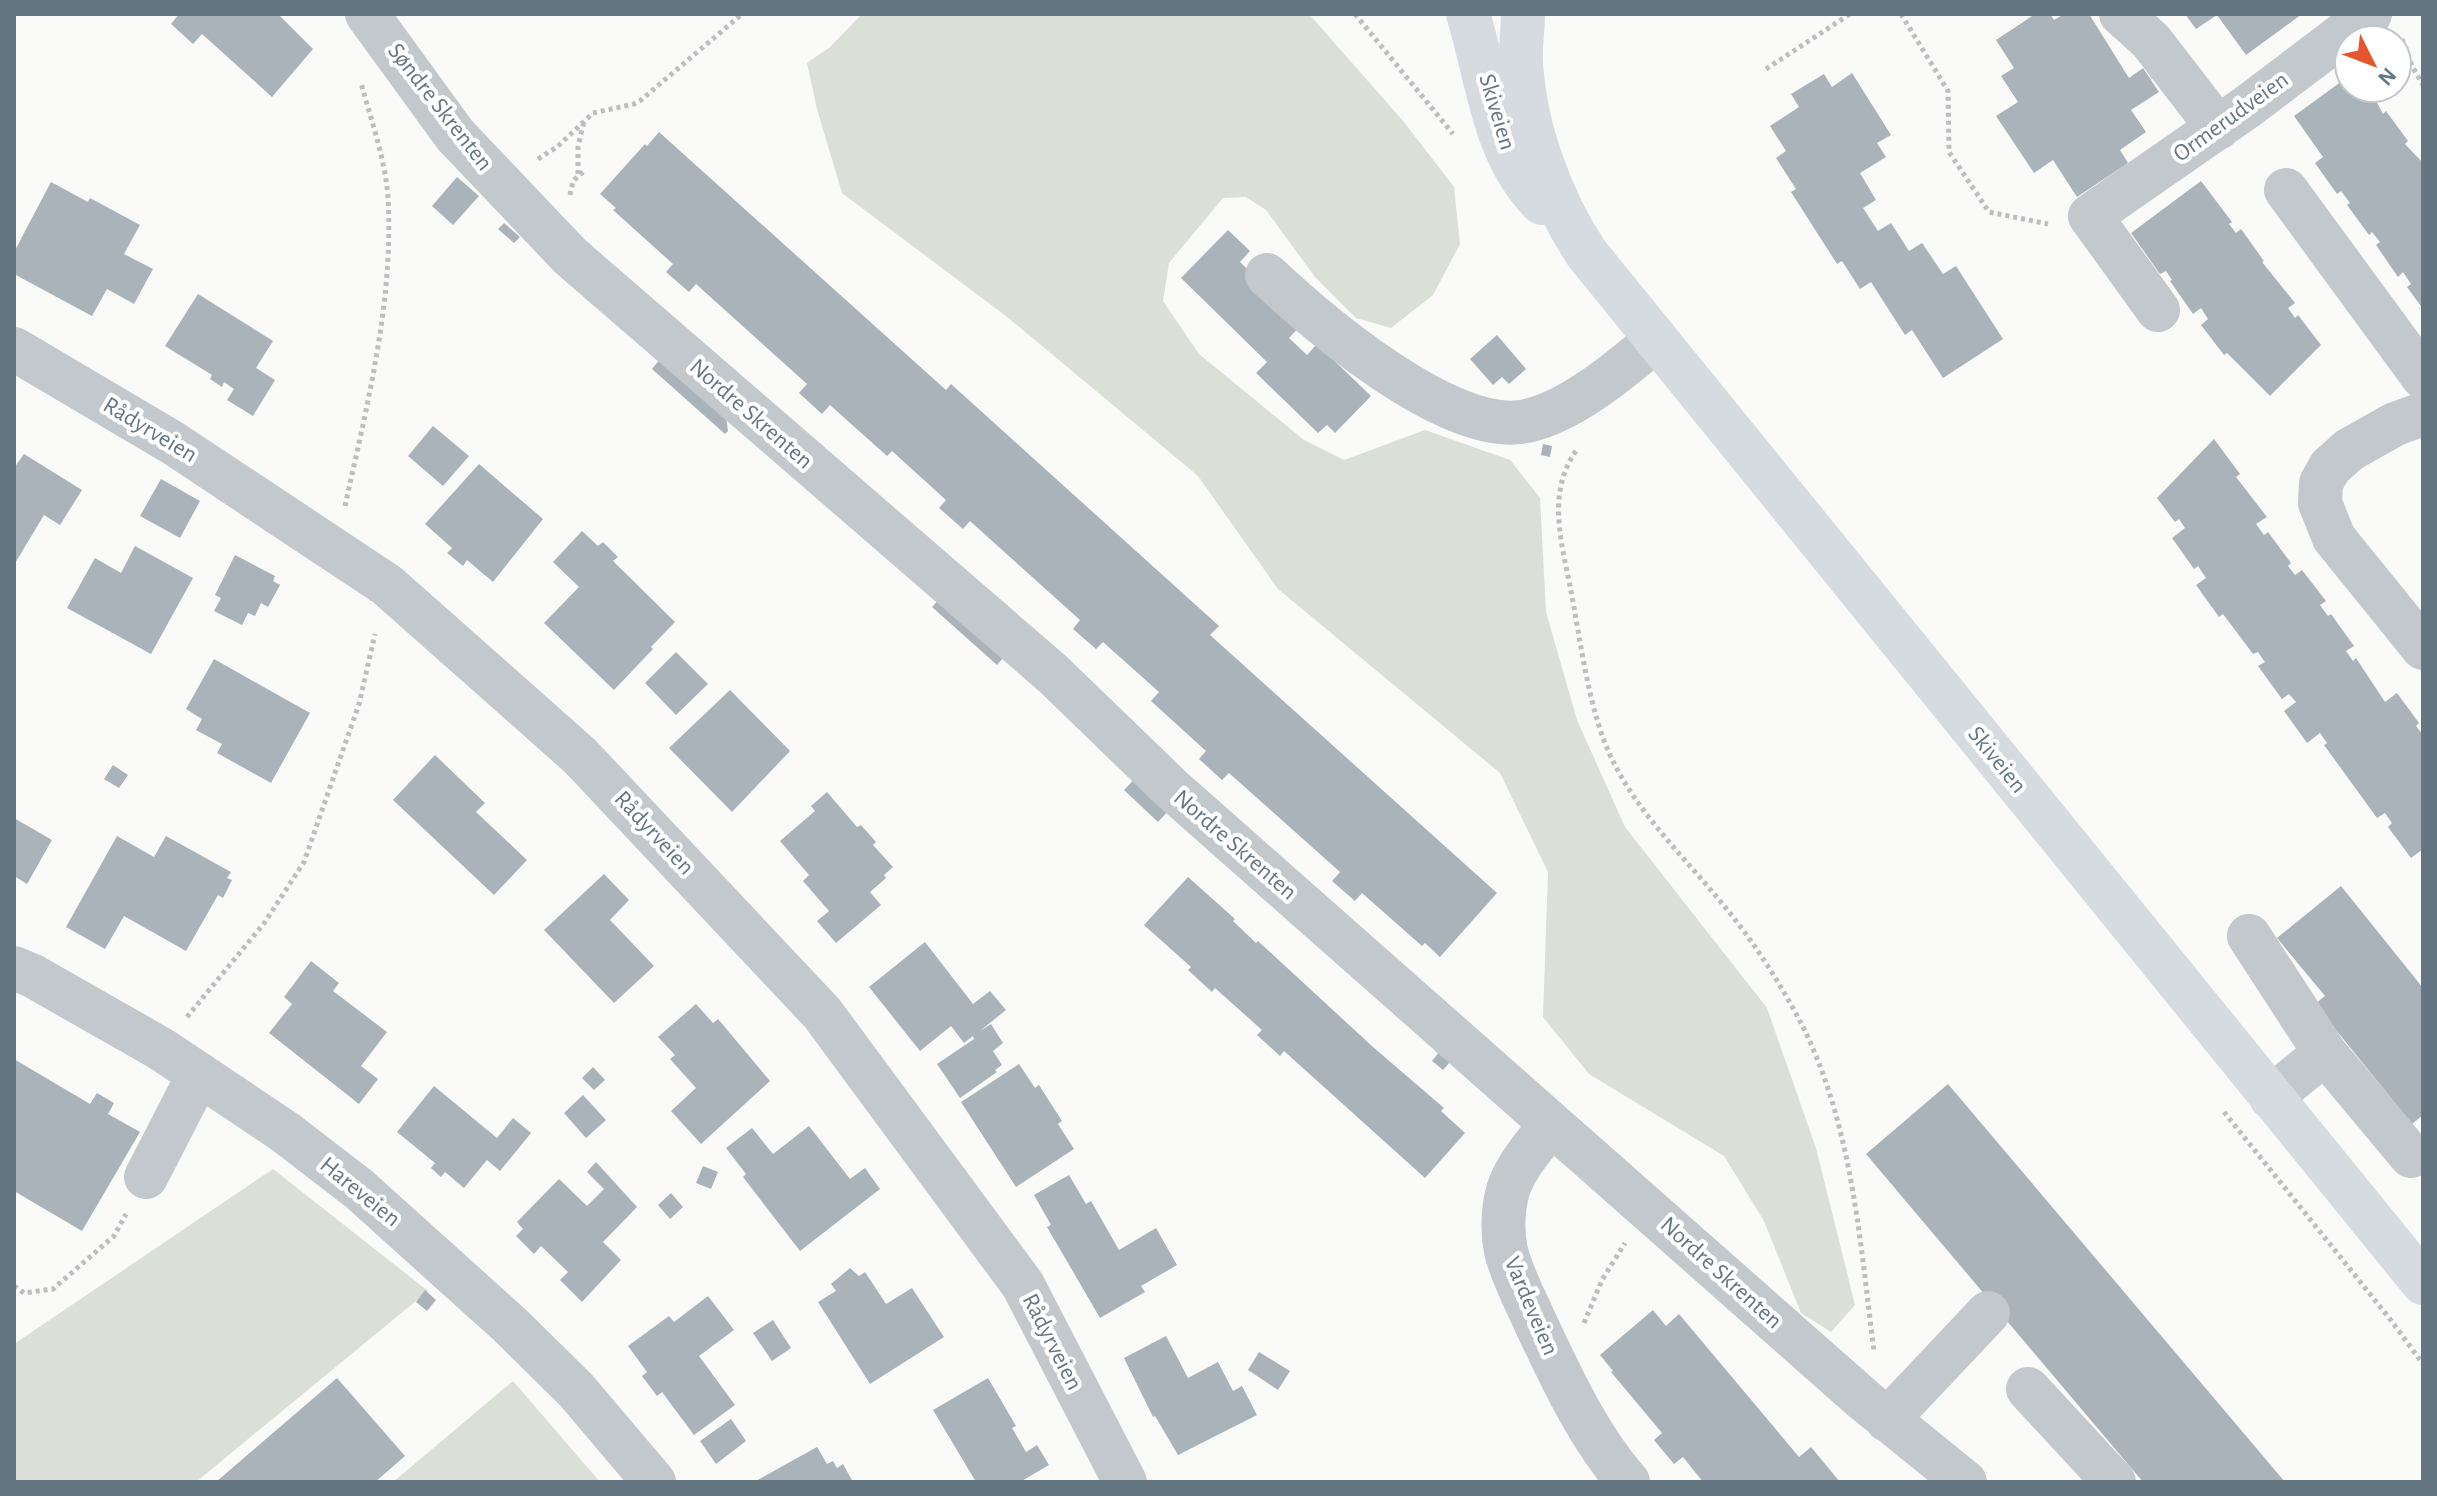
<svg xmlns="http://www.w3.org/2000/svg" width="2437" height="1496" viewBox="0 0 2437 1496" font-family="'Alegreya Sans',sans-serif">
<style>
.green{fill:#dadfd7}
.building{fill:#aab3b9}
.lines{fill:none;stroke-linecap:round;stroke-linejoin:round}
.path{stroke:#bbbfc2;stroke-width:5;stroke-dasharray:4 4;stroke-linecap:butt}
.minor{stroke:#c3c8cc;stroke-width:44}
.major{stroke:#d6dbdf;stroke-width:44}
.labels{text-anchor:middle;dominant-baseline:central;stroke-width:8;stroke-linejoin:round;paint-order:stroke}
.street-label{font-size:24px;fill:#657683;stroke:#fff}
</style>
<rect width="100%" height="100%" fill="#fafaf8"/>
<path class="green" d="M862 14H1309L1404 122 1454 187 1460 244 1433 295 1391 328 1356 318 1315 277 1266 210 1246 197 1223 198 1169 263 1163 301 1199 354 1304 440 1344 460 1425 430 1510 460 1540 498 1546 612 1577 720 1625 827 1767 1008 1816 1148 1855 1305 1831 1332 1801 1313 1764 1221 1724 1156 1589 1074 1543 1017 1548 872 1500 773 1278 589 1198 476 1006 316 842 193 817 109 807 63 830 47Z
M273 1169 428 1291 196 1482H14V1344Z
M513 1381 600 1482H393Z"/>
<path class="building" d="M179 14H278L313 49 272 97 202 34 193 44 171 24Z
M2035 14H2050L2054 20 2064 14H2089L2129 78 2143 68 2159 92 2131 110 2146 132 2120 150 2128 163 2077 197 2053 160 2034 173 1996 116 2018 102 2001 76 2014 68 1996 40Z
M2185 14H2302L2246 55 2217 15 2196 29Z
M1852 73 1891 135 1877 143 1886 157 1860 173 1876 200 1863 208 1878 231 1891 223 1909 251 1922 243 1943 274 1956 266 2003 339 1943 378 1912 330 1905 335 1871 282 1860 289 1842 261 1837 264 1791 192 1796 189 1776 158 1786 151 1770 126 1799 107 1791 94 1824 74 1832 87Z
M2349 76V88H2369L2383 114 2386 111 2408 141 2405 144 2423 163V309L2407 287 2411 284 2403 272 2398 277 2376 245 2380 242 2372 232 2369 235 2347 205 2350 203 2341 191 2337 194 2315 163 2323 157 2294 116Z
M659 132 946 390 951 384 1219 626 1210 635 1497 893 1440 957 1425 943 1422 946 1362 893 1355 901 1332 881 1340 872 1229 773 1222 780 1199 759 1206 751 1151 701 1159 692 1103 642 1096 649 1073 629 1080 620 970 521 963 529 939 508 946 500 892 451 887 456 830 405 822 414 799 393 807 384 696 284 689 292 666 272 673 264 613 210 616 208 600 194 645 144 647 146Z
M457 177 479 196 453 225 432 206Z
M2201 181 2232 222 2229 224 2236 233 2241 229 2264 261 2262 262 2295 303 2288 308 2295 318 2298 315 2321 345 2270 396 2227 353 2224 355 2201 325 2208 319 2201 308 2193 314 2170 281 2172 280 2166 271 2160 274 2131 233Z
M51 182 88 202 90 198 140 225 124 254 153 269 134 304 107 289 92 316 14 274V252Z
M504 223 520 237 514 243 498 229Z
M1228 230 1250 251 1240 262 1303 323 1289 338 1307 355 1317 344 1371 396 1335 433 1327 425 1318 433 1256 373 1267 362 1181 278Z
M198 294 273 341 256 368 275 380 253 416 227 400 234 389 224 382 222 387 210 379 212 375 165 346Z
M1497 335 1526 369 1509 384 1502 377 1493 385 1470 359Z
M664 354 725 408 728 431 725 434 652 369Z
M433 426 469 456 443 486 408 456Z
M2214 439 2240 474 2236 477 2267 517 2256 524 2264 535 2268 532 2291 563 2288 566 2295 575 2302 570 2326 601 2320 605 2328 616 2331 614 2354 646 2346 651 2353 661 2356 658 2385 702 2397 693 2419 723 2416 726 2423 735V849L2411 858 2388 827 2392 823 2385 813 2377 818 2324 745 2327 743 2320 733 2307 743 2284 711 2296 702 2289 694 2282 699 2258 666 2265 662 2258 652 2253 654 2223 614 2219 617 2196 585 2206 578 2198 566 2194 569 2172 538 2185 528 2179 519 2175 522 2157 498Z
M1543 444 1552 446 1550 457 1541 455Z
M24 454 82 490 60 525 44 515 14 565V468Z
M479 464 543 519 493 582 467 560 463 566 447 553 452 548 425 524Z
M161 479 200 501 180 538 140 516Z
M582 531 598 546 603 542 618 557 613 561 675 622 651 647 653 649 614 690 544 623 579 587 553 562Z
M135 546 193 578 151 654 67 608 95 558 121 573Z
M235 555 275 576 273 581 280 585 268 607 261 603 255 616 248 613 242 625 214 611 221 598 215 595Z
M945 593 1009 651 997 665 932 607Z
M676 652 708 684 676 715 645 683Z
M214 659 310 713 271 783 217 753 222 744 196 730 202 719 186 709Z
M730 690 790 751 732 812 669 748Z
M435 755 485 803 476 812 527 860 494 895 393 800Z
M113 765 128 775 119 788 104 779Z
M1139 774 1173 806 1158 822 1124 790Z
M827 792 857 827 861 825 876 842 873 845 893 867 884 875 886 878 870 892 881 905 836 943 817 921 829 911 803 881 809 875 780 841 815 811 811 806Z
M14 818 52 840 27 884 14 876Z
M117 836 154 857 166 836 231 872 227 878 232 880 223 898 218 895 186 951 124 916 105 949 66 927Z
M604 874 629 900 610 920 654 966 614 1003 544 930Z
M1188 877 1235 919 1233 921 1256 943 1258 941 1373 1047 1444 1108 1441 1111 1465 1133 1425 1178 1284 1051 1280 1056 1257 1035 1262 1030 1215 988 1212 992 1188 970 1191 967 1144 925Z
M2341 886 2423 988V1115L2412 1124 2315 1004 2325 996 2277 938Z
M925 942 973 1004 990 991 1006 1010 980 1031 991 1024 1003 1043 993 1051 1002 1065 995 1070 997 1072 960 1098 937 1064 974 1039 973 1036 964 1043 951 1026 920 1051 869 987Z
M311 961 339 983 333 991 387 1032 361 1066 378 1079 359 1104 269 1033 292 1004 284 997Z
M696 1004 713 1023 718 1019 770 1081 701 1144 671 1111 696 1088 670 1059 675 1055 658 1037Z
M1440 1051 1451 1061 1443 1070 1432 1061Z
M14 1059 90 1104 97 1093 114 1103 108 1114 140 1132 82 1231 14 1191Z
M1019 1064 1035 1088 1039 1085 1062 1121 1058 1124 1074 1149 1016 1187 961 1102Z
M593 1067 605 1080 594 1090 582 1078Z
M1948 1084 2285 1482H2143L1866 1154Z
M434 1086 497 1138 513 1118 531 1133 500 1171 487 1160 464 1188 445 1172 441 1177 431 1168 435 1163 397 1132Z
M583 1095 606 1120 586 1138 564 1113Z
M809 1126 850 1179 865 1168 880 1189 800 1251 743 1177 746 1174 726 1148 752 1128 773 1154Z
M596 1162 637 1207 603 1242 621 1260 582 1302 560 1280 568 1272 541 1246 534 1254 516 1236 523 1229 517 1222 559 1179 587 1206 604 1189 587 1172Z
M703 1166 718 1172 711 1189 696 1183Z
M1069 1175 1086 1204 1091 1201 1119 1250 1156 1228 1177 1265 1141 1286 1145 1292 1100 1318 1047 1227 1051 1225 1034 1195Z
M671 1193 683 1207 670 1219 658 1205Z
M850 1268 859 1276 865 1272 886 1304 912 1288 944 1337 870 1384 818 1302 836 1291 831 1284Z
M425 1290 436 1300 427 1311 416 1302Z
M708 1296 734 1330 699 1356 735 1405 694 1435 662 1392 657 1396 642 1376 647 1372 628 1346 669 1316 674 1322Z
M1653 1310 1666 1326 1679 1314 1799 1457 1811 1447 1840 1482H1703L1683 1457 1674 1464 1654 1440 1662 1433 1611 1372 1613 1371 1600 1355Z
M773 1320 791 1348 772 1361 753 1333Z
M1166 1336 1188 1378 1218 1362 1233 1391 1242 1386 1257 1415 1178 1455 1155 1416 1153 1417 1124 1358Z
M1259 1352 1290 1371 1278 1390 1248 1370Z
M337 1378 405 1456 375 1482H216Z
M988 1378 1016 1426 1012 1428 1026 1452 1037 1445 1049 1465 1020 1482H988L987 1480 976 1482 933 1410Z
M731 1419 746 1441 716 1464 700 1441Z
M817 1447 827 1464 833 1461 837 1468 843 1464 853 1482H754Z"/>
<g class="lines">
<path class="path" d="M1355 14 1453 134
M1901 14 1948 91 1949 152 1989 212 2048 224
M2402 39 2412 66 2423 85
M1766 69 1850 14
M538 159 557 147 593 113 634 104 641 100 742 14
M578 174V147L584 121
M570 195 573 181 583 172
M1576 451C1547 492 1561 541 1570 586 1581 641 1589 718 1616 767 1642 817 1685 858 1720 901 1753 940 1783 987 1806 1033 1853 1133 1860 1243 1874 1351
M345 506C367 406 394 300 388 197 385 158 371 120 361 83
M187 1017 265 922 304 862 359 704 375 634
M2224 1112 2390 1319 2423 1364
M14 1286 24 1293 53 1289 114 1236 126 1214
M1584 1323 1602 1280 1625 1243"/>
<path class="minor" d="M367 14 455 135 570 256 1053 674 1172 789 1864 1400 1965 1482
M2121 14 2151 41 2218 128
M2286 190 2423 377
M1267 275C1319 324 1446 432 1521 422 1568 415 1621 369 1656 340
M2158 310 2090 216 2247 107 2370 14
M14 349 173 443 387 585 580 756 822 1013 1023 1285 1125 1482
M2423 414 2395 424 2349 450 2330 467 2321 483 2320 503 2334 538 2423 648
M2249 936 2325 1053 2411 1156
M14 968 33 976 161 1049 285 1132 359 1189 510 1325 576 1390 654 1482
M2271 1097 2325 1053
M1551 1124C1536 1144 1516 1165 1508 1190 1503 1209 1502 1231 1506 1251 1512 1276 1526 1301 1536 1324 1562 1379 1588 1436 1628 1482
M146 1177 199 1074
M2028 1389 2114 1482
M1887 1420 1988 1313"/>
<path class="major" d="M1468 14C1488 78 1492 153 1542 203
M1523 14C1523 30 1520 47 1521 63 1525 129 1551 200 1587 254L2423 1283"/>
</g>
<g class="labels">
<g class="street-label">
<text transform="translate(440 107) rotate(52)">Søndre Skrenten</text>
<text transform="translate(1497 112) rotate(73)">Skiveien</text>
<text transform="translate(2231 117) rotate(-36)">Ormerudveien</text>
<text transform="translate(751 414) rotate(41)">Nordre Skrenten</text>
<text transform="translate(150 430) rotate(31)">Rådyrveien</text>
<text transform="translate(1997 760) rotate(51)">Skiveien</text>
<text transform="translate(654 833) rotate(47)">Rådyrveien</text>
<text transform="translate(1235 845) rotate(41)">Nordre Skrenten</text>
<text transform="translate(360 1192) rotate(39)">Hareveien</text>
<text transform="translate(1721 1273) rotate(42)">Nordre Skrenten</text>
<text transform="translate(1531 1306) rotate(67)">Vardeveien</text>
<text transform="translate(1052 1342) rotate(63)">Rådyrveien</text>
</g>
</g>
<rect width="2437" height="1496" fill="none" stroke="#657683" stroke-width="32"/>
<g transform="translate(2373 64) rotate(132)"><circle r="38" fill="#ffffff" stroke="#c1c8cd" stroke-width="2"/>
<path d="M0-6L14 30L0 20L-14 30Z" fill="#e4572e"/>
<text y="-12" font-size="22" font-weight="bold" text-anchor="middle" fill="#657683">N</text>
</g>
</svg>
